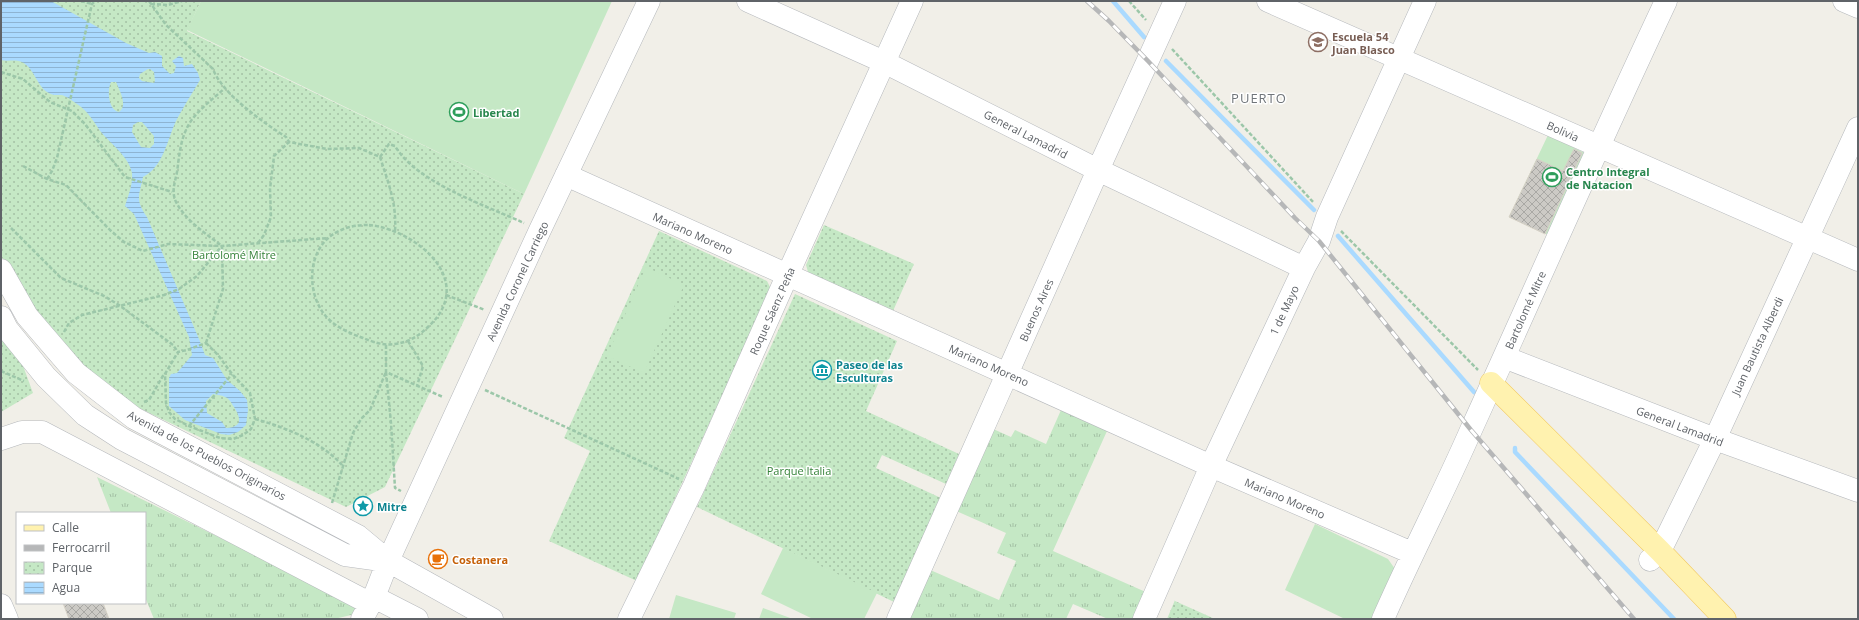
<svg xmlns="http://www.w3.org/2000/svg" width="1859" height="620" viewBox="0 0 1859 620" font-family="'Open Sans',sans-serif">
<style>
.grass{fill:url(#grass-tufts)}
.park{fill:url(#park-dots)}
.pitch{fill:#c5e8c5}
.water{fill:url(#water-rules);fill-rule:evenodd}
.lines{fill:none;stroke-linecap:round;stroke-linejoin:round}
.stream{stroke:#aadaff;stroke-width:4.5}
.building{fill:url(#building-cross-hatch);stroke:#d6d1c6}
.minor-casing{stroke:#b5b8bc;stroke-width:23}
.major-casing{stroke:#f2c960;stroke-width:23}
.path{stroke:#9cc7a9;stroke-width:2.5;stroke-dasharray:4 2;stroke-linecap:butt}
.minor{stroke:#fff;stroke-width:22}
.major{stroke:#fff2af;stroke-width:22}
.rail-casing{stroke:#b6b7b8;stroke-width:4.5}
.rail{stroke:#fff;stroke-width:3;stroke-dasharray:9;stroke-linecap:butt}
.labels{text-anchor:middle;dominant-baseline:central;stroke-width:3;stroke-linejoin:round;paint-order:stroke}
.education-label{font-size:11px;font-weight:bold;fill:#785e54;stroke:#fff;text-anchor:start}
.leisure-label{font-size:11px;font-weight:bold;fill:#27864d;stroke:#fff;text-anchor:start}
.street-label{font-size:11px;fill:#5f6368;stroke:#fff}
.park-label{font-size:11px;fill:#348238;stroke:#fff}
.culture-label{font-size:11px;font-weight:bold;fill:#0d838f;stroke:#fff;text-anchor:start}
.food-label{font-size:11px;font-weight:bold;fill:#c56008;stroke:#fff;text-anchor:start}
.quarter-label{font-size:13px;letter-spacing:1px;fill:#70757a;stroke:#fff}
</style>
<defs>
<pattern id="grass-tufts" width="24" height="20" patternUnits="userSpaceOnUse"><rect width="24" height="20" fill="#c5e8c5"/><path d="M3 7l-1-3M5 7V3M7 7l1-3M15 17l-1-3M17 17v-4M19 17l1-3" fill="none" stroke="#a3c0a4"/></pattern>
<pattern id="park-dots" width="8" height="8" patternUnits="userSpaceOnUse"><rect width="8" height="8" fill="#c5e8c5"/><path d="M2 2h.1M6 6h.1" fill="none" stroke="#a3c0a4" stroke-width="1.8" stroke-linecap="round"/></pattern>
<pattern id="water-rules" width="6" height="5" patternUnits="userSpaceOnUse"><rect width="6" height="5" fill="#aadaff"/><path d="M0 2.5h6" fill="none" stroke="#8eb4d2"/></pattern>
<pattern id="building-cross-hatch" width="8" height="8" patternUnits="userSpaceOnUse"><rect width="8" height="8" fill="#cccac5"/><path d="M0 0l8 8M0 8l8-8" fill="none" stroke="#a9a8a4"/></pattern>
</defs>
<rect width="100%" height="100%" fill="#f1efe8"/>
<path class="grass" d="M1061 410 1107 431 1053 551 1148 593 1137 619H1108L1073 604 1066 619H906L928 569 999 600 1016 561 997 553 1006 533 954 510 991 428 1011 437 1015 430 1046 444Z
M97 477 362 608 360 613 334 619H154L145 597V513H111Z"/>
<path class="park" d="M1 1H201L187 31 524 194 385 487 346 507 120 399 53 337 1 256Z
M824 225 914 264 893 311 813 277 808 272 806 265Z
M659 231 767 281 771 289 637 581 549 541 590 451 564 438Z
M795 294 897 341 866 411 959 454 946 484 882 455 876 468 941 498 894 602 697 507Z
M1 334 22 363 33 393 1 412Z
M1175 600V601L1215 619H1167Z"/>
<path class="pitch" d="M201 1H612L524 194 187 30Z
M1548 135 1585 153 1548 235 1509 217Z
M646 267 684 285 644 373 607 356Z
M1315 524 1388 559 1395 569 1372 619H1345L1285 590Z
M783 548 877 593 864 619H813L761 594Z
M676 595 736 613 734 619H669Z
M763 608 793 619H759Z"/>
<path class="water" d="M1 1H51L126 43 149 53 155 52 162 56V66L170 74 174 73 176 66 172 61 179 56 183 58 184 66 192 64 198 73 200 80C192 94 183 107 176 121 167 140 164 166 143 177 139 196 135 200 147 217L199 339 205 355 213 358 227 380 240 391 247 400 248 410 246 425 238 432 229 435 221 434 185 420 169 406V378L171 374 177 373 192 355 189 337 134 214 125 206C128 196 133 185 132 173 129 157 111 144 101 132 93 121 89 112 77 104 74 102 65 95 61 95 56 95 53 96 47 92 36 84 34 68 22 62 14 59 8 62 1 60ZM148 69H150L154 72 155 81 154 83 142 81 139 78 140 74ZM111 82H116C120 91 128 106 119 112 108 110 107 90 111 82ZM138 122H142L154 136V144L150 148 141 147 132 132 133 125ZM213 394C217 395 222 395 225 397 230 399 231 403 234 407 241 418 243 427 226 428L222 422 207 413 206 401Z"/>
<g class="lines">
<path class="stream" d="M1113 1 1144 37
M1166 61 1314 210
M1338 236 1474 392
M1515 448V452L1674 619"/>
</g>
<path class="building" d="M1574 149 1582 153 1545 234 1509 217 1537 159 1563 171Z
M63 603H103L109 619H69Z"/>
<g class="lines">
<defs>
<path id="minor" d="M748 1 884 62 1098 170 1304 268
M1268 1 1858 260
M1844 1 1858 7
M566 175 1211 466 1412 553
M1 270 27 316 76 373 134 418 358 536 388 561 492 619
M1 317 7 329 46 377 85 415 122 439 345 555 388 561
M1504 357 1715 439 1858 491
M1 439 22 432H42L371 604
M1650 560 1660 551 1715 439 1858 128
M374 597 417 619
M1 605 7 619
M362 619 374 597 388 561 540 230 649 1
M629 619 694 486 787 276 912 1
M898 619 1098 170 1175 1
M1144 619 1211 466 1304 268 1319 241 1327 217 1425 1
M1383 619C1411 555 1443 494 1471 430 1536 287 1599 143 1666 1"/>
<path id="major" d="M1491 383 1660 551 1725 619"/>
</defs>
<use href="#minor" class="minor-casing"/>
<use href="#major" class="major-casing"/>
<path class="path" d="M81 1 92 4
M149 1 166 25 213 69C222 94 264 123 286 137L289 142 327 149 359 148 380 157C388 182 397 204 395 231
M1129 1 1146 20
M151 4 168 5 182 1
M1172 49 1314 203
M1 72 23 79 50 102 72 111 85 124 125 177 172 192
M380 157 389 144 395 146C417 183 485 205 524 223
M23 166 47 179 66 185 110 230 124 242 143 251 168 244 222 246 328 238
M47 179 52 171 57 158 88 21 92 4 95 1
M369 225C417 230 477 281 429 326 419 336 409 342 395 344 384 346 373 342 363 338 349 333 333 326 324 314 305 289 308 245 339 231 349 226 359 225 369 225Z
M11 228 61 278 104 296 119 305 173 345 178 352
M1341 231 1478 370
M258 243 264 235 271 217 270 189 274 156 289 142
M446 295 485 310
M64 332 69 323 82 315 164 295 179 289 197 276 221 247
M408 341 423 366 417 386
M206 343 223 289 222 246C205 233 186 221 176 202 171 191 175 183 177 172 179 158 180 143 186 130 193 113 212 100 225 88
M206 343 218 355 232 374 250 393 255 419 251 429 243 435 233 439 220 438 189 426 175 419 169 412 166 403 165 374 178 352 187 350Z
M386 345V372L443 397
M1 371 24 381
M386 372 391 423 395 488 401 491
M485 390 679 479
M144 402 149 400 164 374
M255 419C287 428 320 441 342 465
M189 426 232 374
M332 503 353 433 361 419 370 410 386 372"/>
<use href="#minor" class="minor"/>
<use href="#major" class="major"/>
<defs>
<path id="rail" d="M1087 1 1109 21 1148 61 1295 218 1319 241 1471 430 1634 619"/>
</defs>
<use href="#rail" class="rail-casing"/>
<use href="#rail" class="rail"/>
</g>
<defs>
<symbol id="school-ring" viewBox="-11 -11 22 22"><circle r="9.5" fill="#fff" stroke="#8d6e63" stroke-width="1.5"/><path d="M0-5L7-2L0 1L-7-2ZM-4 1L0 2.5L4 1V4Q0 6-4 4Z" fill="#8d6e63"/></symbol>
<symbol id="stadium-ring" viewBox="-11 -11 22 22"><circle r="9.5" fill="#fff" stroke="#2e9e5b" stroke-width="1.5"/><path d="M0-5a6.5 5 0 1 0 0 10a6.5 5 0 1 0 0-10ZM-3.5-1.8h7v3.6h-7Z" fill="#2e9e5b"/></symbol>
<symbol id="museum-ring" viewBox="-11 -11 22 22"><circle r="9.5" fill="#fff" stroke="#0f9aa8" stroke-width="1.5"/><path d="M0-6L6-3V-2H-6V-3ZM-5-1h2V3h-2ZM-1-1h2V3h-2ZM3-1h2V3H3ZM-6 4H6V6H-6Z" fill="#0f9aa8"/></symbol>
<symbol id="sight-ring" viewBox="-11 -11 22 22"><circle r="9.5" fill="#fff" stroke="#0f9aa8" stroke-width="1.5"/><path d="M0-6L1.8-2.2L6-1.7L2.9 1.2L3.7 5.4L0 3.3L-3.7 5.4L-2.9 1.2L-6-1.7L-1.8-2.2Z" fill="#0f9aa8"/></symbol>
<symbol id="cafe-ring" viewBox="-11 -11 22 22"><circle r="9.5" fill="#fff" stroke="#e8710a" stroke-width="1.5"/><path d="M-5.5-4.5H6V0H3Q3 3.5 0 3.5H-2.5Q-5.5 3.5-5.5 0ZM3-3.2v2h1.7v-2ZM-6 4.5H4V6H-6Z" fill="#e8710a"/></symbol>
</defs>
<g fill-rule="evenodd">
<use href="#school-ring" x="1307" y="31" width="22" height="22"/>
<use href="#stadium-ring" x="448" y="101" width="22" height="22"/>
<use href="#stadium-ring" x="1541" y="166" width="22" height="22"/>
<use href="#museum-ring" x="811" y="359" width="22" height="22"/>
<use href="#sight-ring" x="352" y="495" width="22" height="22"/>
<use href="#cafe-ring" x="427" y="548" width="22" height="22"/>
</g>
<g class="labels">
<g class="education-label">
<text x="1332" y="36">Escuela 54<tspan x="1332" dy="13">Juan Blasco</tspan></text>
</g>
<g class="leisure-label">
<text x="473" y="112">Libertad</text>
<text x="1566" y="171">Centro Integral<tspan x="1566" dy="13">de Natacion</tspan></text>
</g>
<g class="street-label">
<text transform="translate(1563 131) rotate(24)">Bolivia</text>
<text transform="translate(1026 134) rotate(27)">General Lamadrid</text>
<text transform="translate(693 233) rotate(24)">Mariano Moreno</text>
<text transform="translate(517 281) rotate(-65)">Avenida Coronel Carriego</text>
<text transform="translate(1036 310) rotate(-66)">Buenos Aires</text>
<text transform="translate(1284 310) rotate(-65)">1 de Mayo</text>
<text transform="translate(1525 310) rotate(-66)">Bartolomé Mitre</text>
<text transform="translate(772 311) rotate(-66)">Roque Sáenz Peña</text>
<text transform="translate(1757 346) rotate(-65)">Juan Bautista Alberdi</text>
<text transform="translate(989 365) rotate(24)">Mariano Moreno</text>
<text transform="translate(1680 426) rotate(21)">General Lamadrid</text>
<text transform="translate(207 455) rotate(28)">Avenida de los Pueblos Originarios</text>
<text transform="translate(1285 498) rotate(23)">Mariano Moreno</text>
</g>
<g class="park-label">
<text x="234" y="254">Bartolomé Mitre</text>
<text x="799" y="470">Parque Italia</text>
</g>
<g class="culture-label">
<text x="836" y="364">Paseo de las<tspan x="836" dy="13">Esculturas</tspan></text>
<text x="377" y="506">Mitre</text>
</g>
<g class="food-label">
<text x="452" y="559">Costanera</text>
</g>
<g class="quarter-label">
<text x="1259" y="98">PUERTO</text>
</g>
</g>
<rect width="1859" height="620" fill="none" stroke="#5f6368" stroke-width="4"/>
<rect x="16" y="512" width="130" height="92" fill="#ffffff" stroke="#bfc1c3"/>
<rect x="24" y="525" width="20" height="6" fill="#fff2af" stroke="#bfc1c3"/>
<text x="52" y="532" font-size="12" fill="#5f6368">Calle</text>
<rect x="24" y="545" width="20" height="6" fill="#b6b7b8" stroke="#bfc1c3"/>
<text x="52" y="552" font-size="12" fill="#5f6368">Ferrocarril</text>
<rect x="24" y="562" width="20" height="12" fill="url(#park-dots)" stroke="#bfc1c3"/>
<text x="52" y="572" font-size="12" fill="#5f6368">Parque</text>
<rect x="24" y="582" width="20" height="12" fill="url(#water-rules)" stroke="#bfc1c3"/>
<text x="52" y="592" font-size="12" fill="#5f6368">Agua</text>
</svg>
